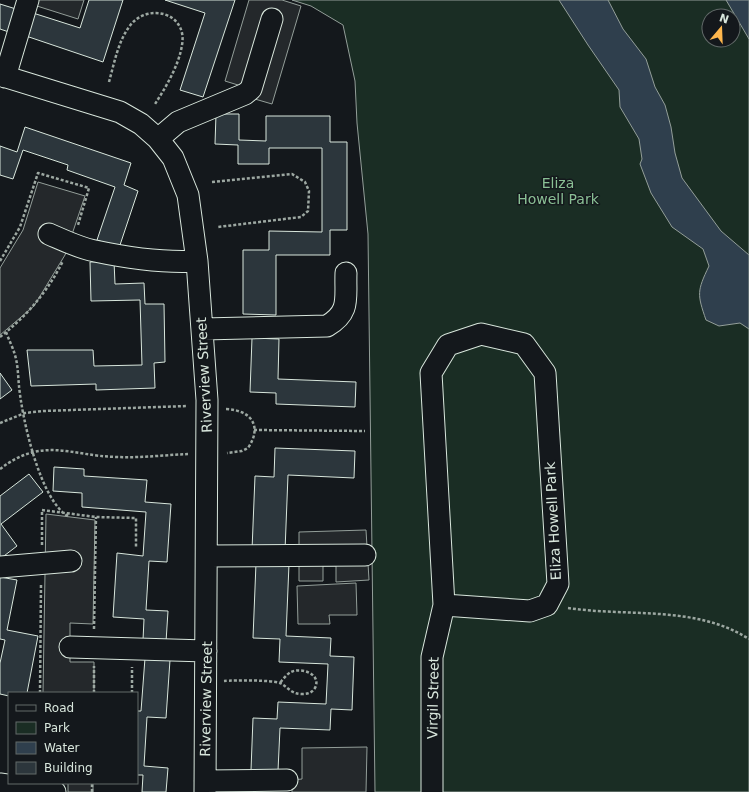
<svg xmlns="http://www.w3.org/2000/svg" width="749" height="792" viewBox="0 0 749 792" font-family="'DejaVu Sans',sans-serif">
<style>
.green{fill:#1a2d24;stroke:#939e99;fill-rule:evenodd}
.parking{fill:#24282b;stroke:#939e99}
.water{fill:#2f3f4d;stroke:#939e99}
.building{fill:#2c363c;stroke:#d8e6dc}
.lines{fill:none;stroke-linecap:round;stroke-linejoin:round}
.minor-casing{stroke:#d8e6dc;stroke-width:23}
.path{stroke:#9da8a2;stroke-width:2.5;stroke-dasharray:3 2;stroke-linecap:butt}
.minor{stroke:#14181c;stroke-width:21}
.labels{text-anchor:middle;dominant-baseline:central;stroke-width:3;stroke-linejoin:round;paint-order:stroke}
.park-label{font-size:14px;fill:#8ac095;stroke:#14181c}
.street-label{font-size:14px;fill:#d8e6dc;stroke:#14181c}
</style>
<rect width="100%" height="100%" fill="#14181c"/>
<path class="green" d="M292 0H749V792H375L368 234 357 123 355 81 343 25 311 6ZM709 16H733V40H709Z"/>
<path class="parking" d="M18 0H84L78 19Z
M249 0H282L301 6 272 104 248 97 251 89 225 81Z
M38 182 85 196 65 255 34 306 0 335V268L23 230Z
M46 514 95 520 93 624 70 623V662H94V693H43Z
M366 530 369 580 336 582V566H323V581H299V532Z
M356 583 357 615H329L330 624H298L297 586Z
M367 747 366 792H292V780L302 779V748Z
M68 783H93V792H68Z"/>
<path class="water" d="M559 0H608L623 29 646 59 655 87 665 105 671 127 675 153 682 178 721 231 749 255V329L740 323 719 326 706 320C697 294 697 291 709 266L703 249 672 227 651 193 640 164 642 159 639 139 620 107 619 90 588 45Z
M726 0H749V39Z"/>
<path class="building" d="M89 0H123L103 62 26 36 33 13 80 28Z
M165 0H235L203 97 180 90 205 13Z
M0 4 16 9 9 32 0 29Z
M216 114H239V140L266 141V116H330V142H347V230H330V255H276V315L243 314V250H269V231L322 232V148H269V164H238V145L215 144Z
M25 127 131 163 124 185 138 191 119 248 97 240 115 187 67 170 68 165 23 150 13 179 0 175V146L17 152Z
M114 261 115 284 144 283 145 304H164L165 362 154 363 155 388 96 390V384L31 386 27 350H93L94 366 142 365 140 300 91 301 90 262Z
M252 338 279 339 278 379 356 382 355 407 276 404V393L250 392Z
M0 373 12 390 0 399Z
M275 448 355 451 354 478 288 475 285 551 252 550 255 476 274 477Z
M54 467 84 469V476L147 480 145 502 171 504 167 562 149 561 146 610 168 611 166 642 143 640 144 619 113 617 117 553 143 556 146 512 82 507V493L53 491Z
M29 474 43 492 1 524 17 546 0 559V496Z
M256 563 289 564 286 636 331 638 330 656 354 657 352 710 331 709 330 730 280 728 278 771 251 770 253 718 277 719 278 702 326 704 328 664 279 662 280 639 253 638Z
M0 577 17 580 7 630 38 636 27 693H9V696L0 694V663L5 640 0 639Z
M145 658 170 660 166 718 147 717 144 766 168 768 166 792H142L143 775H137V711H141Z"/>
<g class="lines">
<defs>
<path id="minor" d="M0 75 120 112 141 124 158 139 173 158 188 195 197 261 207 400 205 792
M5 77 28 0
M158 139 178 122 245 94 251 89 272 19
M49 234C63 240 79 248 95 251 128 258 163 263 197 261
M203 329 327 326C351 312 345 298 346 273
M207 556 365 555
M0 567 71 561
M70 647 206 651
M205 781 287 780
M0 784 55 792
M432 792V657L444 605 431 373 448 345 481 334 524 344 545 373 558 584 547 605 530 611 444 605"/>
</defs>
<use href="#minor" class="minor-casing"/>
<path class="path" d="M109 82C114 64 118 42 129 27 146 2 188 12 182 45 179 65 166 87 155 104
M212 182 292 174 305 182 309 191 308 211 301 217 218 227
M0 261 20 227 38 173 89 188 78 225
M6 332C9 340 13 348 15 355 18 365 18 376 19 386 22 418 40 501 69 517
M0 337C27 316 48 291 63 261
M226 409C251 410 263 426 248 448L242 451 227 453
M0 423 25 413 43 411 187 406
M254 430 365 431
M0 469C43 436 70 456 117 457 141 458 165 455 188 454
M42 545V510L96 517 136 518V548
M568 608C628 617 696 605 749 639
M94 629 96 517
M224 681C234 680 273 680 280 683 288 687 291 694 302 694 307 694 312 693 315 688 322 674 301 667 291 672 287 674 283 679 280 683
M40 693 41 584
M94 693V666
M132 693V667
M92 792V783"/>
<use href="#minor" class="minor"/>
</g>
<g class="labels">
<g class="park-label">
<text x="558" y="183">Eliza<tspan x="558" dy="16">Howell Park</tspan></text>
</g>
<g class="street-label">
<text transform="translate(204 375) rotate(-93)">Riverview Street</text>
<text transform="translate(553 521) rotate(-93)">Eliza Howell Park</text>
<text transform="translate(433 698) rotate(-89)">Virgil Street</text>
<text transform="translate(206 699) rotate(-89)">Riverview Street</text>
</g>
</g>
<rect x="8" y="692" width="130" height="92" fill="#14181c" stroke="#626a69"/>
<rect x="16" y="705" width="20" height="6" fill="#14181c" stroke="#626a69"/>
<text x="44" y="712" font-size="12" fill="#d8e6dc">Road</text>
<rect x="16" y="722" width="20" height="12" fill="#1a2d24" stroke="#626a69"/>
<text x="44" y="732" font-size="12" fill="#d8e6dc">Park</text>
<rect x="16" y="742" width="20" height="12" fill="#2f3f4d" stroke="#626a69"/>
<text x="44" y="752" font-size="12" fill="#d8e6dc">Water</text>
<rect x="16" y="762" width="20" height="12" fill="#2c363c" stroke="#626a69"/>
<text x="44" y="772" font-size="12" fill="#d8e6dc">Building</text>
<g transform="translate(721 28) rotate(19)"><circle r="19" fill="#14181c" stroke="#626a69"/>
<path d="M0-3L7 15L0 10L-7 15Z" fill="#ffb74d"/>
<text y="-6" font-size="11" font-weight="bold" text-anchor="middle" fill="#d8e6dc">N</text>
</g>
</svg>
